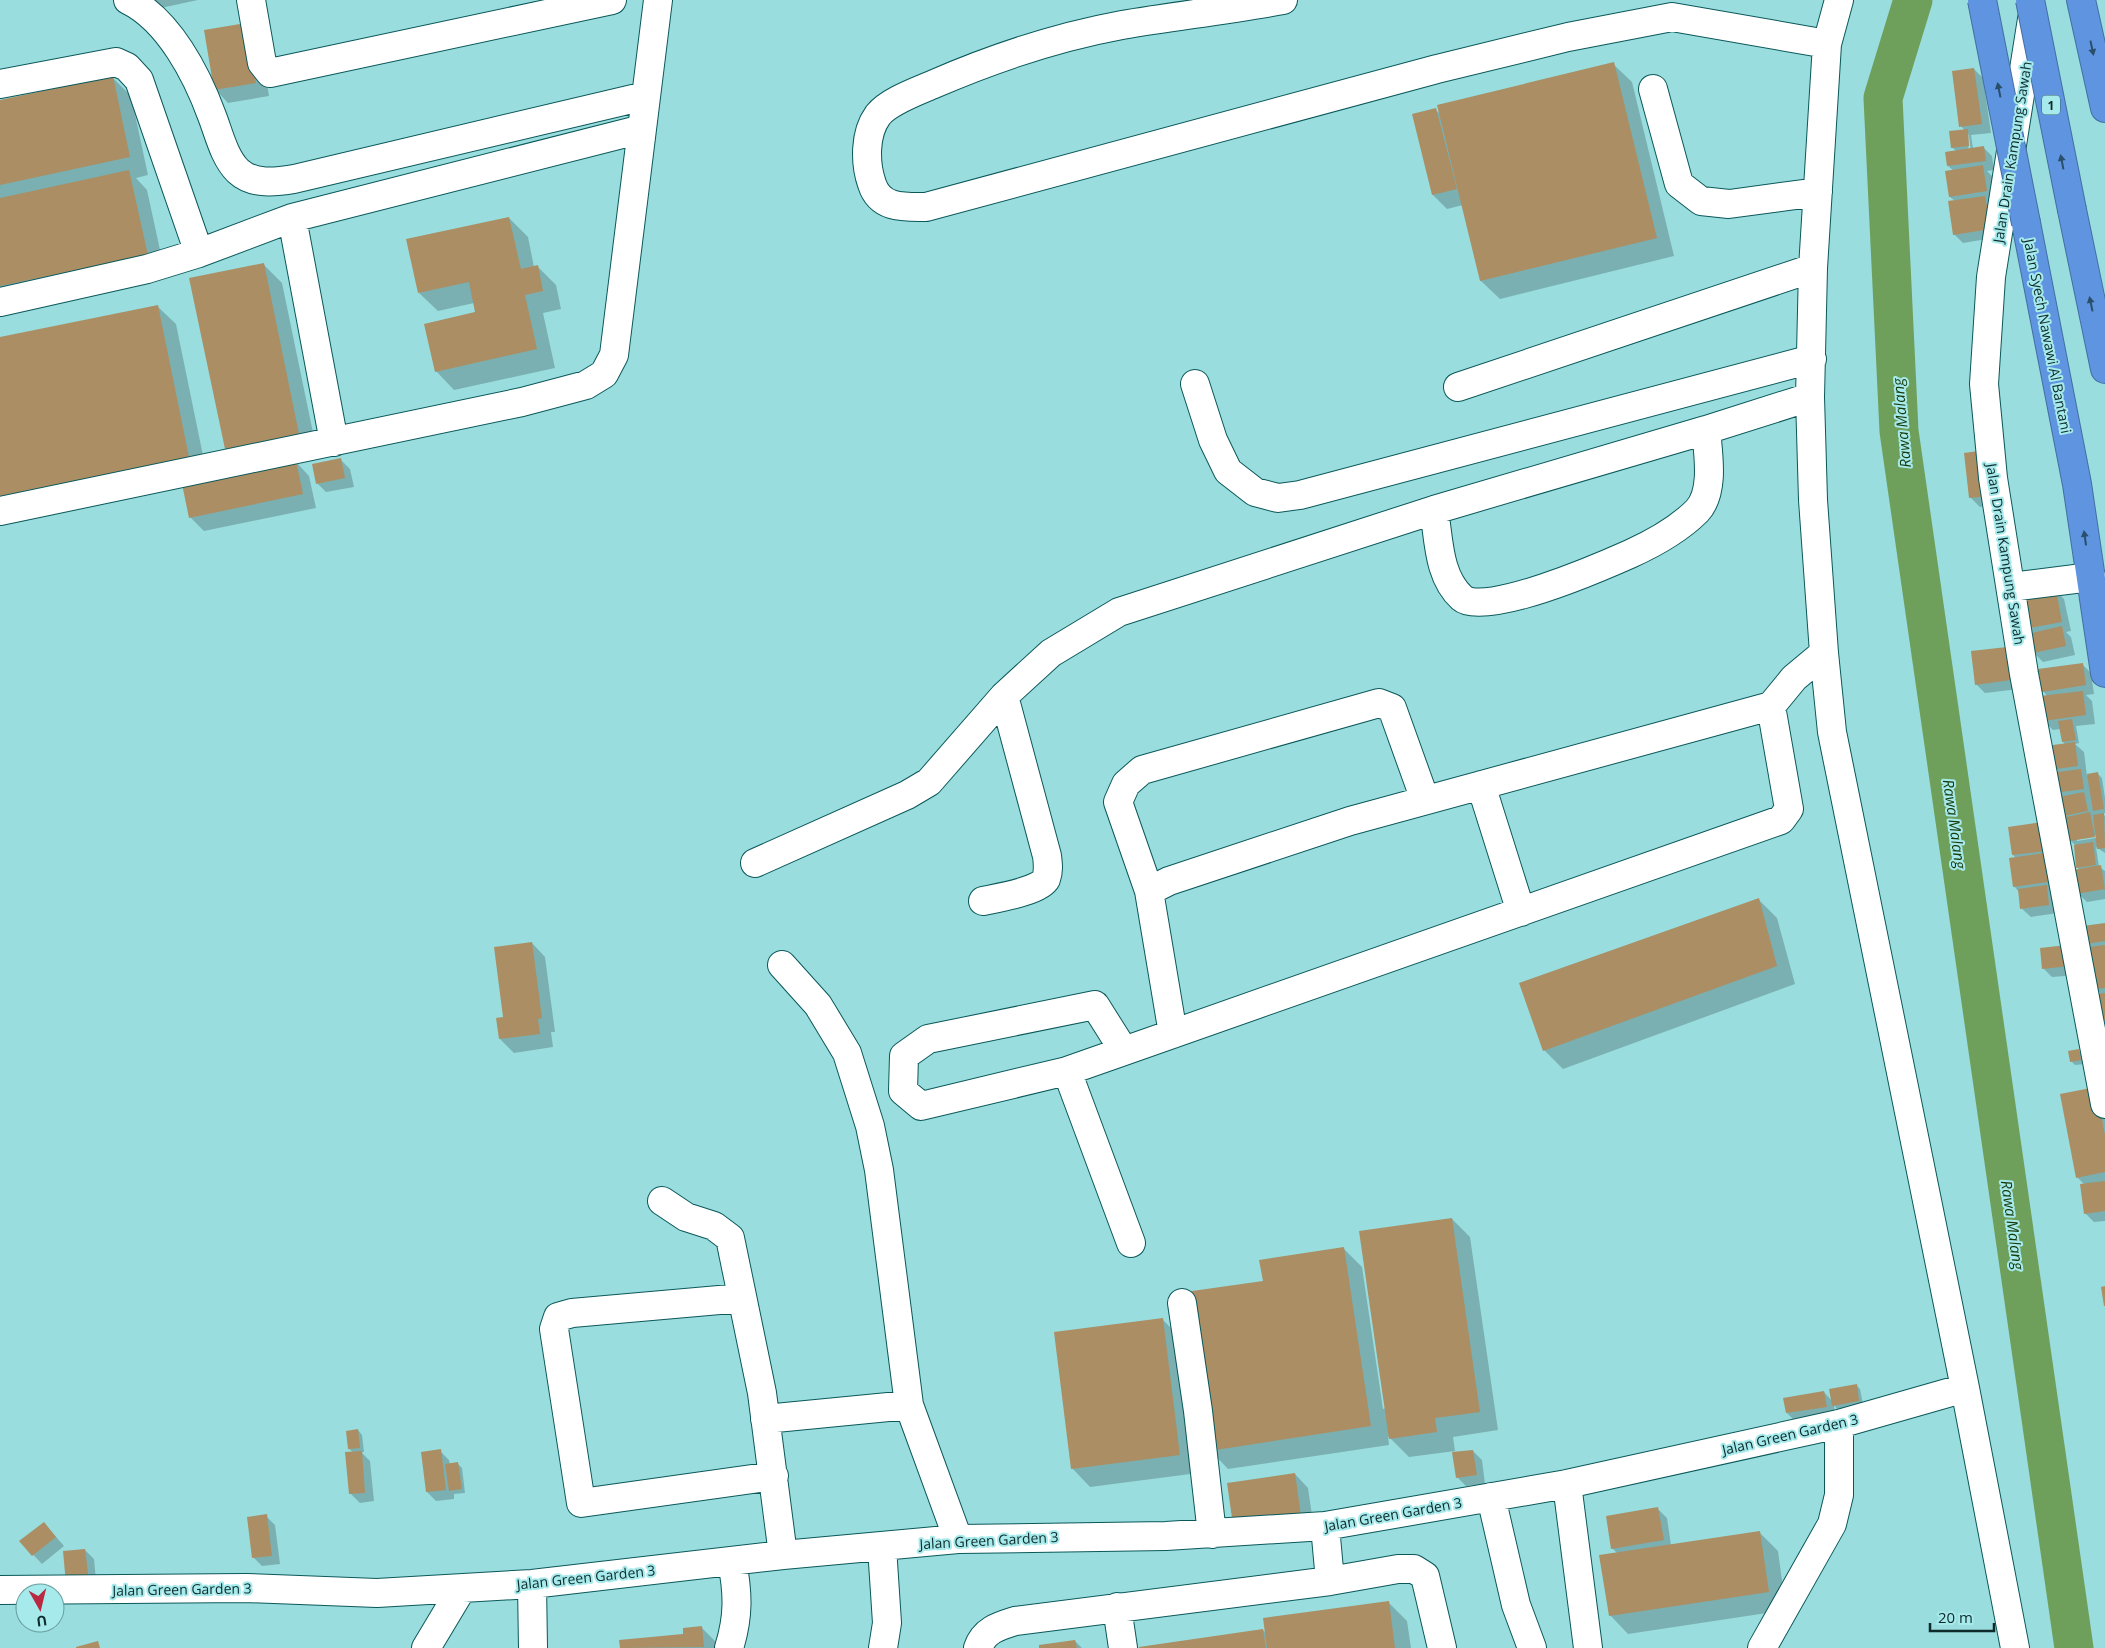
<svg xmlns="http://www.w3.org/2000/svg" width="2105" height="1648" viewBox="0 0 2105 1648" font-family="'Open Sans',sans-serif">
<style>
.shadow{fill:#0003;fill-rule:evenodd}
.lines{fill:none;stroke-linecap:round;stroke-linejoin:round}
.river{stroke:#6ea05c;stroke-width:39}
.building{fill:#ab8e63}
.minor-casing{stroke:#0b585a;stroke-width:30}
.highway-casing{stroke:#436fa1;stroke-width:30}
.minor{stroke:#fff;stroke-width:28}
.highway{stroke:#5f94e0;stroke-width:28}
.highway-bridge-casing{stroke:#436fa1;stroke-width:30;stroke-linecap:butt}
.highway-bridge{stroke:#5f94e0;stroke-width:28}
.oneway{fill:#2a4f6a}
.labels{text-anchor:middle;dominant-baseline:central;stroke-width:4;stroke-linejoin:round;paint-order:stroke}
.shield{fill:#a6eaec;stroke:#3c6465;stroke-width:1}
.shield-label{font-size:12px;font-weight:bold;fill:#0e2a2b}
.street-label{font-size:14px;fill:#0e2a2b;stroke:#a6eaec}
.water-label{font-size:15px;font-style:italic;fill:#183909;stroke:#a6eaec}
</style>
<rect width="100%" height="100%" fill="#99ddde"/>
<path class="shadow" d="M129 0H198L142 12Z
M259 38 269 96 228 103 215 89Z
M1613 64 1632 82 1674 256 1500 299 1481 281 1463 205 1447 209 1433 195 1414 115 1436 110 1441 115Z
M1974 69 1983 78 1991 133 1971 135 1973 149 1983 147 1992 156 1994 170 1987 171 1992 176 1999 237 1963 243 1954 234 1955 201 1950 197 1946 172 1954 171 1948 166 1956 151 1952 147 1965 131 1961 126ZM1967 133 1969 135 1971 152H1969Z
M112 77 131 96 148 175 136 178 147 190 165 273 0 309V101Z
M509 218 528 237 534 267H538L556 285 561 309 543 313 555 368 454 390 436 371 476 313 474 303 438 311 419 293Z
M263 264 282 283 317 452 245 467 226 449Z
M157 306 176 324 207 475 0 518V339Z
M1965 454 2000 505 1980 507 1971 498Z
M341 460 350 469 354 487 326 492 317 483Z
M296 462 309 476 316 508 204 531 190 517Z
M2055 590 2064 599 2071 631 2066 632 2071 637 2075 655 2043 662 2034 653 2024 629Z
M2006 648 2019 689 1985 693 1976 684Z
M2082 664 2091 673 2094 694 2086 695 2092 701 2095 724 2076 726 2079 743 2075 744 2084 752 2087 776 2098 774 2102 778 2105 798V813L2103 814 2105 816V853L2096 847 2099 867 2105 871V899L2087 902 2078 893 2080 870 2077 867 2076 846 2071 841 2069 826 2059 816 2051 769 2066 745 2063 742 2060 729 2053 730 2044 721 2048 697 2043 691ZM2100 834 2101 837 2077 841V839Z
M2042 823 2058 913 2031 917 2021 908 2019 892 2014 886 2016 858 2013 855Z
M1759 900 1777 918 1795 984 1563 1069 1544 1050Z
M2105 924V1025L2100 1020 2102 995 2096 989 2091 947 2086 943Z
M532 943 545 957 555 1032H551L553 1047 514 1053 500 1039Z
M2041 949 2078 975 2052 977 2043 968Z
M2079 1051 2083 1055 2085 1064 2075 1065 2071 1061Z
M2105 1098V1221L2094 1222 2085 1213 2084 1184 2077 1177Z
M1452 1219 1470 1237 1498 1430 1453 1437 1455 1451 1409 1457 1388 1436 1389 1445 1228 1469 1210 1450 1264 1282 1343 1248 1362 1267 1383 1409 1386 1408Z
M1162 1319 1181 1338 1198 1473 1090 1487 1072 1468Z
M1856 1385 1860 1389 1863 1405 1837 1409 1834 1405 1835 1415 1796 1422 1787 1413 1824 1392 1832 1401Z
M358 1430 362 1435 364 1452H361L370 1461 374 1501 360 1503 351 1494 354 1453 349 1449Z
M440 1451 449 1460 450 1465 458 1464 462 1468 465 1493 454 1494V1499L436 1501 427 1492Z
M1473 1451 1482 1460 1485 1484 1466 1486 1457 1477Z
M1295 1474 1308 1488 1314 1529 1248 1539Z
M1658 1509 1667 1518 1671 1545 1759 1532 1778 1551 1786 1610 1628 1634 1610 1615 1617 1553 1612 1548Z
M266 1516 275 1525 280 1564 262 1566 253 1557Z
M44 1523 64 1546 42 1564 21 1542Z
M85 1550 94 1559 97 1591 64 1552Z
M1389 1603 1407 1621 1411 1648H1140L1263 1630 1267 1634Z
M701 1627 715 1641 716 1648H621V1641L685 1635Z
M1075 1641 1082 1648H1041Z"/>
<g class="lines">
<path class="river" d="M1913 0 1883 98 1899 431 2074 1648"/>
</g>
<path class="building" d="M246 23 256 83 214 90 204 30Z
M1614 62 1657 238 1480 281 1437 105Z
M1974 68 1982 124 1959 127 1952 71Z
M113 76 130 157 0 185V100Z
M1436 108 1457 189 1432 195 1412 114Z
M1968 129 1969 146 1951 148 1949 131Z
M1984 146 1986 161 1947 166 1945 152Z
M1983 165 1987 191 1949 197 1945 171Z
M129 170 148 255 0 286V198Z
M1985 196 1991 229 1953 235 1948 201Z
M509 217 521 269 538 265 543 291 525 295 537 349 435 372 424 324 475 312 469 282 418 293 406 239Z
M264 263 299 434 225 449 189 278Z
M158 305 189 457 0 496V337Z
M1986 450 1991 496 1969 498 1964 453Z
M341 458 345 478 316 484 312 464Z
M296 461 303 494 189 518 182 484Z
M2056 589 2062 622 2023 629 2017 596Z
M2062 626 2066 646 2033 653 2028 634Z
M2007 647 2011 680 1975 685 1971 651Z
M2083 663 2086 685 2042 692 2038 669Z
M2083 691 2086 715 2043 721 2040 696Z
M2072 719 2076 740 2062 742 2058 721Z
M2075 742 2078 766 2049 770 2046 746Z
M2081 769 2084 789 2054 793 2051 773Z
M2098 772 2104 809 2093 811 2087 774Z
M2084 792 2088 811 2058 817 2054 798Z
M2090 812 2095 837 2070 841 2066 817Z
M2104 813 2105 848 2097 849 2093 815Z
M2043 822 2046 851 2012 855 2008 827Z
M2093 842 2096 865 2076 868 2074 845Z
M2044 853 2048 882 2013 887 2009 858Z
M2101 865 2105 889 2076 894 2073 870Z
M2047 885 2049 905 2020 909 2018 889Z
M1759 898 1777 966 1543 1051 1519 983Z
M2105 923V941L2085 944 2083 926Z
M532 942 542 1018 538 1019 540 1034 499 1039 496 1018 503 1017 494 947Z
M2067 945 2070 966 2042 969 2040 948Z
M2105 945V988L2095 989 2089 947Z
M2105 993V1020L2099 1021 2095 994Z
M2079 1049 2081 1060 2070 1062 2068 1051Z
M2096 1087 2105 1135V1172L2076 1178 2060 1094Z
M2105 1181V1211L2084 1214 2080 1184Z
M1452 1218 1480 1412 1435 1418 1437 1432 1389 1439 1359 1231Z
M1344 1247 1371 1426 1209 1451 1185 1292 1263 1281 1259 1260Z
M2105 1286V1306H2104L2101 1287Z
M1163 1318 1180 1455 1071 1469 1054 1332Z
M1857 1384 1859 1401 1832 1406 1829 1389Z
M1824 1391 1827 1407 1786 1413 1783 1398Z
M358 1429 360 1448 348 1449 346 1431Z
M441 1449 446 1490 426 1492 421 1452Z
M1473 1450 1477 1475 1456 1478 1452 1452Z
M362 1451 365 1493 349 1494 345 1452Z
M458 1462 462 1489 449 1491 445 1464Z
M1295 1473 1301 1516 1233 1525 1227 1483Z
M1658 1507 1664 1540 1611 1549 1606 1516Z
M267 1514 272 1556 252 1558 247 1517Z
M44 1522 56 1537 32 1556 19 1541Z
M1760 1531 1769 1592 1609 1616 1599 1555Z
M85 1549 89 1582 66 1584 63 1551Z
M1389 1601 1395 1648H1267L1263 1618Z
M702 1626 704 1647 620 1648 619 1640 683 1634V1628Z
M1263 1629 1266 1648H1139V1647Z
M1075 1640 1077 1648H1039V1645Z
M98 1641 100 1648H76V1647Z"/>
<g class="lines">
<defs>
<path id="minor" d="M128 0C169 20 197 75 212 116 219 134 224 157 238 171 253 185 276 182 294 179L645 96
M251 0 262 63 270 73 612 0
M1283 0C1229 10 1175 16 1122 25 1057 37 994 58 934 84 918 91 889 101 878 115 864 134 865 164 872 184 880 209 904 207 926 207L1437 69 1568 37 1672 17 1827 44
M1839 0 1827 44 1813 268 1810 397 1813 500 1824 653 1832 732 1965 1388 2015 1648
M2032 19 1991 277 1984 384 1993 478 2024 674 2105 1104
M0 84 116 62 127 67 139 80 199 253
M1653 89 1679 184 1701 201 1729 204 1818 192
M292 218 334 442
M0 302 147 269 199 253 292 218 642 129
M1195 384 1213 440 1228 471 1255 492 1278 498 1300 495 1812 359
M1458 387 1813 268
M1434 510C1439 540 1438 576 1462 598 1484 618 1603 566 1630 554 1652 544 1680 528 1697 511 1715 492 1708 453 1706 430L1810 397
M0 511 522 402 586 385 604 374 614 355 658 0
M2011 587 2091 577
M1481 785 1521 912
M755 863 907 795 929 782 1004 696 1051 653 1119 612 1434 510 1706 430
M1149 891 1118 802 1126 784 1142 770 1379 703 1392 708 1425 800
M983 901C997 898 1040 891 1046 879 1049 871 1048 864 1047 856L1004 696
M782 965 818 1005 847 1053 870 1126 879 1170 909 1405 958 1539
M1173 1034 1149 891 1169 881 1350 821 1771 706
M1124 1051 1095 1005 928 1039 904 1056 903 1091 921 1106 1067 1071 1124 1051 1781 820 1789 809 1771 706 1794 678 1824 653
M1067 1071 1131 1243
M662 1201 686 1217 714 1226 730 1238 762 1393 783 1555
M742 1298 572 1313 558 1317 554 1329 581 1503 774 1476
M1182 1303 1198 1411 1212 1534
M765 1419 909 1405
M1567 1484 1588 1648
M1491 1497 1516 1605 1532 1648
M1325 1526 1330 1581
M882 1547 887 1623 883 1648
M532 1584 533 1648
M0 1590 246 1588 377 1593 532 1584 783 1555 958 1539 1166 1536 1325 1526 1567 1484 1839 1424 1965 1388
M1117 1607 1123 1648
M426 1648 462 1588
M729 1648C739 1616 738 1593 732 1561
M978 1648C984 1630 999 1626 1015 1621L1330 1581 1398 1569H1414L1425 1576 1442 1648
M1762 1648 1832 1524 1839 1495V1424"/>
<path id="highway" d="M2081 0 2105 108
M2072 210 2105 369
M2026 223 2077 484 2105 673"/>
</defs>
<use href="#minor" class="minor-casing"/>
<use href="#highway" class="highway-casing"/>
<use href="#minor" class="minor"/>
<use href="#highway" class="highway"/>
<defs>
<path id="highway-bridge" d="M1982 0 2026 223
M2030 0 2072 210"/>
</defs>
<use href="#highway-bridge" class="highway-bridge-casing"/>
<use href="#highway-bridge" class="highway-bridge"/>
</g>
<defs><path id="oneway-solid" d="M-6-.8H1V-3.2L6.5 0L1 3.2V.8H-6Z" transform="scale(1.25)"/></defs>
<g class="oneway">
<use href="#oneway-solid" transform="translate(2092 48) rotate(78)"/>
<use href="#oneway-solid" transform="translate(1999 90) rotate(-101)"/>
<use href="#oneway-solid" transform="translate(2062 162) rotate(-101)"/>
<use href="#oneway-solid" transform="translate(2091 304) rotate(-102)"/>
<use href="#oneway-solid" transform="translate(2085 538) rotate(-98)"/>
</g>
<g class="labels">
<rect class="shield" x="2042" y="95.5" width="18" height="19" rx="4"/>
<g class="shield-label">
<text x="2051" y="105">1</text>
</g>
<g class="street-label">
<text transform="translate(2012 152) rotate(-81)">Jalan Drain Kampung Sawah</text>
<text transform="translate(2048 336) rotate(79)">Jalan Syech Nawawi Al Bantani</text>
<text transform="translate(2006 554) rotate(81)">Jalan Drain Kampung Sawah</text>
<text transform="translate(1790 1434) rotate(-13)">Jalan Green Garden 3</text>
<text transform="translate(1393 1514) rotate(-10)">Jalan Green Garden 3</text>
<text transform="translate(989 1540) rotate(-3)">Jalan Green Garden 3</text>
<text transform="translate(586 1577) rotate(-6)">Jalan Green Garden 3</text>
<text transform="translate(182 1589) rotate(-1)">Jalan Green Garden 3</text>
</g>
<g class="water-label">
<text transform="translate(1901 423) rotate(-95)">Rawa Malang</text>
<text transform="translate(1955 824) rotate(82)">Rawa Malang</text>
<text transform="translate(2013 1225) rotate(82)">Rawa Malang</text>
</g>
</g>
<g transform="translate(40 1608) rotate(172)"><circle r="24" fill="#a6eaec" stroke="#699d9f"/>
<path d="M0-4L9 19L0 12L-9 19Z" fill="#ba2941"/>
<text y="-8" font-size="14" font-weight="bold" text-anchor="middle" fill="#0e2a2b">U</text>
</g>
<path d="M1930 1623v8h64v-8" fill="none" stroke="#0e2a2b" stroke-width="2.5"/>
<text x="1938" y="1623" font-size="15" fill="#0e2a2b" stroke="#a6eaec" stroke-width="4" paint-order="stroke">20 m</text>
</svg>
